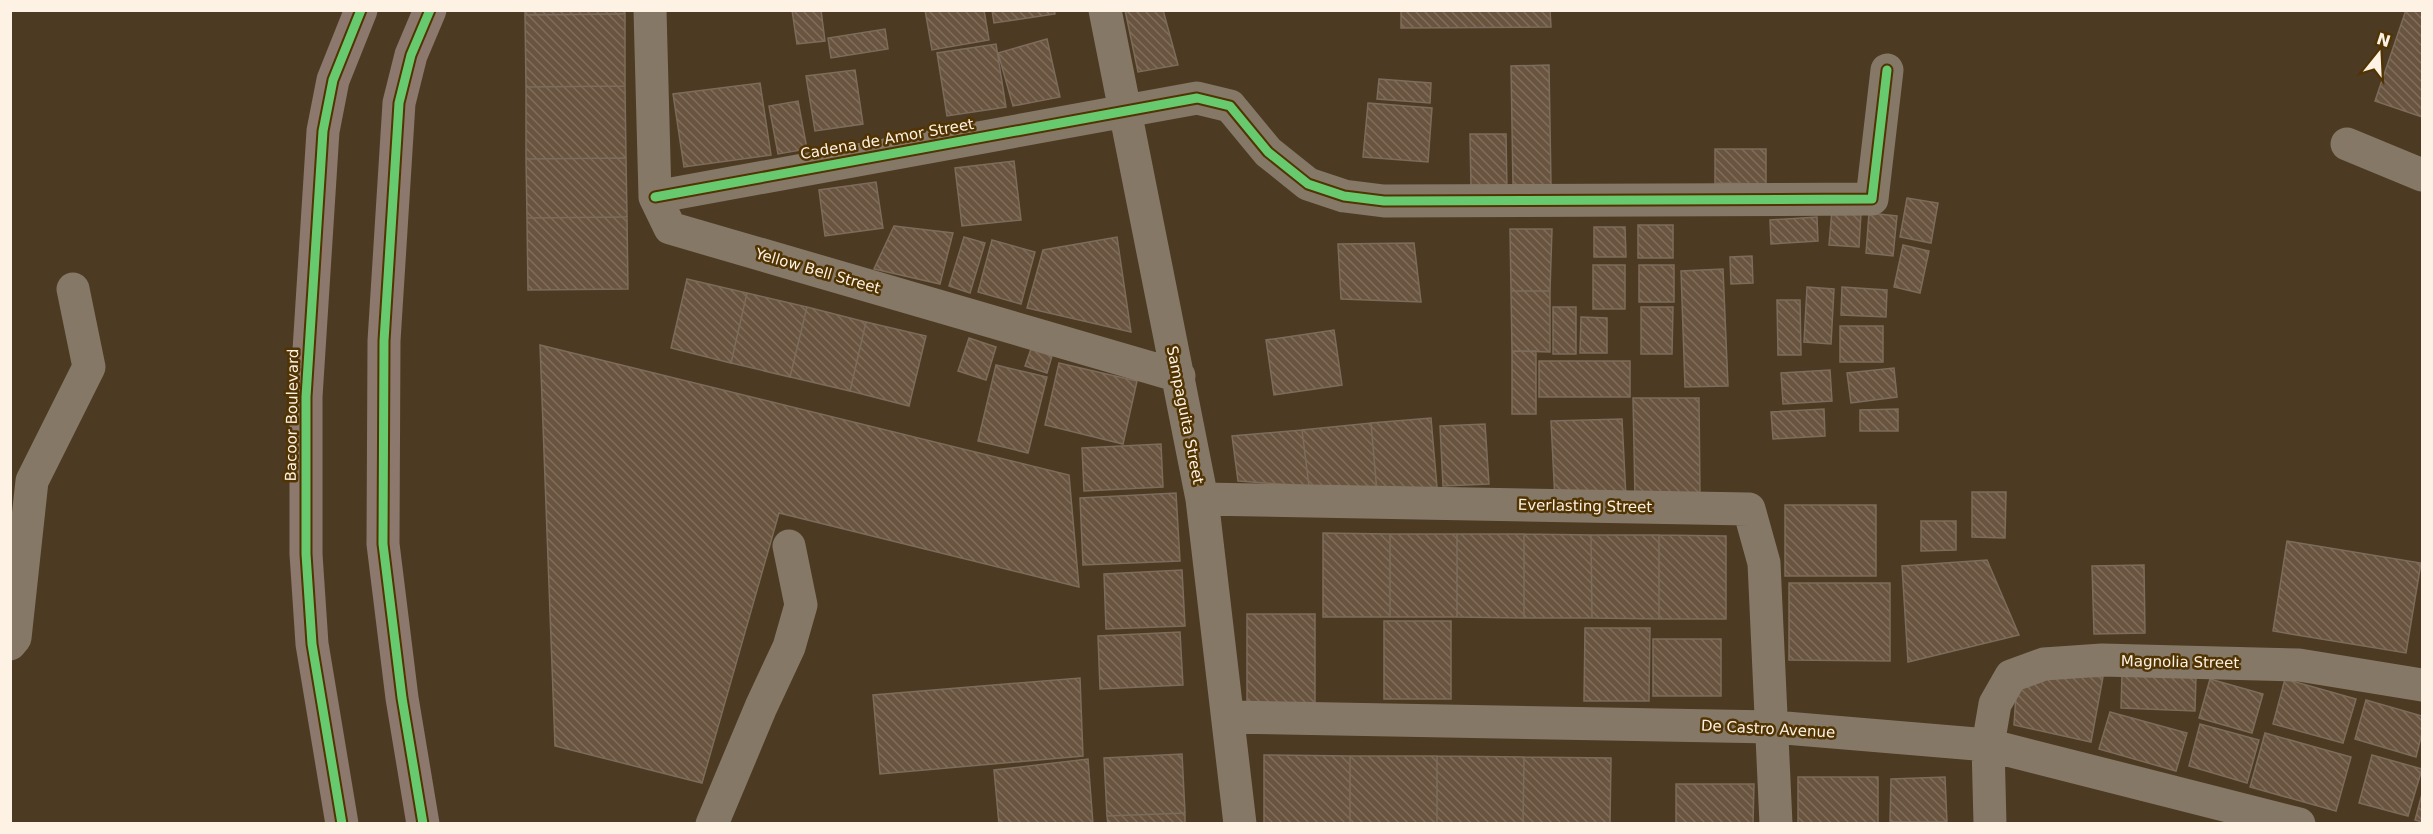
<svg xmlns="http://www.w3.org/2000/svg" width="2433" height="834" viewBox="0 0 2433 834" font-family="'DejaVu Sans',sans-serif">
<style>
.building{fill:url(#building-back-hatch);stroke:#7d6c5b;stroke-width:1.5}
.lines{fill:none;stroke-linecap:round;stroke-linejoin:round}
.minor{stroke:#857867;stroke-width:33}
.major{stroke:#8c786c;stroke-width:33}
.cycleway-casing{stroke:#513402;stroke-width:13}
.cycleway{stroke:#67ca6e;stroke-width:9}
.labels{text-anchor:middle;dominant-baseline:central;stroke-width:5;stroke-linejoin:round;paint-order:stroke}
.street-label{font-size:15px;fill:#fef2e4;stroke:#513402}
</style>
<defs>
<pattern id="building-back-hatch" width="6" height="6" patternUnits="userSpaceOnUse" patternTransform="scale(1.5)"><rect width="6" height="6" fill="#695440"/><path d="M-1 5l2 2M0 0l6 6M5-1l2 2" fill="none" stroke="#806d5b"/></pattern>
</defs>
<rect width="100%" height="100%" fill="#4c3a22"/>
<path class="building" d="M525 10H624L625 14 525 15Z
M792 10H821L825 41 797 44Z
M925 10H984L989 40 932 50Z
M992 10H1054L1055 14 994 23Z
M1125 10H1163L1178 65 1138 72Z
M1401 10H1550L1551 27 1401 28Z
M2406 10H2422V117L2375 101Z
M625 14V86L526 87 525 15Z
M885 29 888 49 831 58 828 38Z
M1047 39 1060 97 1013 106 998 53Z
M996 44 1006 107 947 116 937 53Z
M1549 65 1551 185 1513 186 1511 66Z
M855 70 863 124 815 131 806 76Z
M1379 79 1431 83 1430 103 1377 99Z
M760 83 771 155 684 167 673 94Z
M625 86 626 158 526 159V87Z
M798 101 807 149 778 154 769 106Z
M1368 103 1432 108 1428 162 1363 157Z
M1470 134H1506L1507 189H1471Z
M1715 149H1766V184L1715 183Z
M626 158 627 217 527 218 526 159Z
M1014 161 1021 220 962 226 955 168Z
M876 182 883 228 825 236 819 190Z
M1907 198 1938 203 1931 243 1900 237Z
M1832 210 1861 213 1859 247 1829 245Z
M1869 213 1897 216 1893 256 1866 253Z
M627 217 628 289 528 290 527 218Z
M1817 217 1818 241 1771 244 1770 220Z
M1638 225H1673V258H1638Z
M894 226 953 233 940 284 874 269Z
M1594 227H1625L1626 257H1594Z
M1510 229H1552L1550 291H1511Z
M964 237 985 243 970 293 949 286Z
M1117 237 1131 332 1027 308 1043 250Z
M992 240 1035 252 1021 304 978 292Z
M1414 243 1421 302 1341 299 1338 244Z
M1903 245 1929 251 1920 293 1894 287Z
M1752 256 1753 283 1731 284 1730 257Z
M1593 265H1625V309H1593Z
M1639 265H1674V302H1639Z
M1723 269 1728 386 1685 387 1681 271Z
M687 279 747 293 731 363 671 348Z
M1807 287 1834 289 1831 344 1804 342Z
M1842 287 1887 290 1886 317 1841 315Z
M1511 291H1550V352L1512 351Z
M747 293 807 307 790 377 731 363Z
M1777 300H1800L1801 355H1778Z
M807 307 866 322 850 391 790 377Z
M1553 307H1576V354H1553Z
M1641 307H1673L1672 354H1641Z
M1581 317 1607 318V353H1580Z
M866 322 926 336 909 406 850 391Z
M1840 326H1883V362H1840Z
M1334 330 1342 385 1274 395 1266 340Z
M969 338 996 347 986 380 958 371Z
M540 345 1069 475 1079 587 779 513 702 783 555 746Z
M1031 349 1052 356 1047 373 1025 366Z
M1512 351H1536V414H1512Z
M1539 361H1630V397H1539Z
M1059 363 1137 381 1123 444 1045 425Z
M996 365 1047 377 1028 453 978 441Z
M1894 368 1897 397 1851 403 1847 373Z
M1830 370 1832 401 1783 404 1781 373Z
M1633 398H1699L1700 496 1635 497Z
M1824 409 1825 436 1773 439 1771 412Z
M1898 409V431H1860V410Z
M1431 418 1437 487 1377 492 1371 423Z
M1622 419 1626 498 1555 501 1551 421Z
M1371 423 1377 492 1309 486 1302 430Z
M1485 424 1489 484 1443 486 1440 426Z
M1302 430 1309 486 1238 481 1232 436Z
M1161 444 1163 487 1084 491 1082 448Z
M1972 492H2006L2005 538 1972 537Z
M1176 493 1180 561 1083 565 1080 498Z
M1785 505H1876V576H1785Z
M1921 521H1956V550L1921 551Z
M1323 533 1390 534V617H1323Z
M1390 534H1457V617H1390Z
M1457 534H1524V618L1457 617Z
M1524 534 1591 535 1592 618H1524Z
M1591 535H1659V619L1592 618Z
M1659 535 1726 536V619H1659Z
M2287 541 2421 563 2406 653 2273 631Z
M1987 560 2019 635 1908 662 1902 566Z
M2144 565 2145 633 2094 634 2092 566Z
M1182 570 1185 626 1106 629 1104 574Z
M1789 583H1890V661L1789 660Z
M1247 614H1315V705L1247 704Z
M1384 621H1451V699H1384Z
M1585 628H1650L1649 701H1584Z
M1180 632 1183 685 1100 689 1098 636Z
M1653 639H1721V696H1653Z
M2122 674 2196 676 2195 711 2121 708Z
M2063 675 2103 677 2091 742 2014 725 2017 679Z
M1080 678 1083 756 880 774 873 695Z
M2210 679 2263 694 2252 733 2199 718Z
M2285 679 2356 699 2343 743 2273 724Z
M2366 700 2422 716V733L2416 757 2355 739Z
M2110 712 2187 733 2176 771 2099 749Z
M2200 724 2259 740 2247 783 2189 766Z
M2265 733 2351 757 2336 811 2250 787Z
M1182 754 1185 813 1107 816 1104 758Z
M1264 755 1350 756V824H1264Z
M2372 755 2422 769 2408 816 2359 803Z
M1350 756H1437V824H1350Z
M1437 756 1524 757 1523 824H1437Z
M1524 757 1611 758 1610 824H1523Z
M1088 759 1093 824H999L994 770Z
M1798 777H1878V824H1798Z
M1945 777 1947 822H1890L1891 779Z
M1676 784H1754L1753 824H1676Z
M2422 794V822L2415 820Z
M1185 813V824H1108L1107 816Z"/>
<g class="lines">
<path class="minor" d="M650 10 655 197 670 228 1179 376
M1105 10 1202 499 1240 824
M2347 144 2422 175
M655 197 1197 98 1230 106 1268 152 1308 184 1344 196 1384 201 1872 199 1887 70
M1202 499 1749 509 1764 563 1776 824
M10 644 15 638 32 481 89 367 73 289
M1228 717 1773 727 1988 745 2299 824
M712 824 761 707 789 647 801 605 789 546
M1990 824 1988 745 1995 704 2011 676 2044 664 2102 660 2299 665 2422 685"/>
<path class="major" d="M342 824 312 644 306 554V397L323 131 333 80 361 10
M423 824 402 698 383 544 384 341 399 103 411 55 430 10"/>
<defs>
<path id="cycleway" d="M655 197 1197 98 1230 106 1268 152 1308 184 1344 196 1384 201 1872 199 1887 70
M342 824 312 644 306 554V397L323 131 333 80 361 10
M423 824 402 698 383 544 384 341 399 103 411 55 430 10"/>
</defs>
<use href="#cycleway" class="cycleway-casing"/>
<use href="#cycleway" class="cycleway"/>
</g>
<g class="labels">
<g class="street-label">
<text transform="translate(887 139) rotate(-10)">Cadena de Amor Street</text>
<text transform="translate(818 271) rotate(16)">Yellow Bell Street</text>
<text transform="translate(292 415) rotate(-89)">Bacoor Boulevard</text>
<text transform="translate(1185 415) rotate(79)">Sampaguita Street</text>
<text transform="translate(1585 506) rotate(1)">Everlasting Street</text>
<text transform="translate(2180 662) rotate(1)">Magnolia Street</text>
<text transform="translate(1768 729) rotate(3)">De Castro Avenue</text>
</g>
</g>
<rect width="2433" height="834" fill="none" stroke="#fef2e4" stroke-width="24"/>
<g transform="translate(2379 54) rotate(18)" stroke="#513402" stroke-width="4.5" paint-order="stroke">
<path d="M0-4.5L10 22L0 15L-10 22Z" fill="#fef2e4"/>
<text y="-9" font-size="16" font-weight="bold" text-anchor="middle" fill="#fef2e4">N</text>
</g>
</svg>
